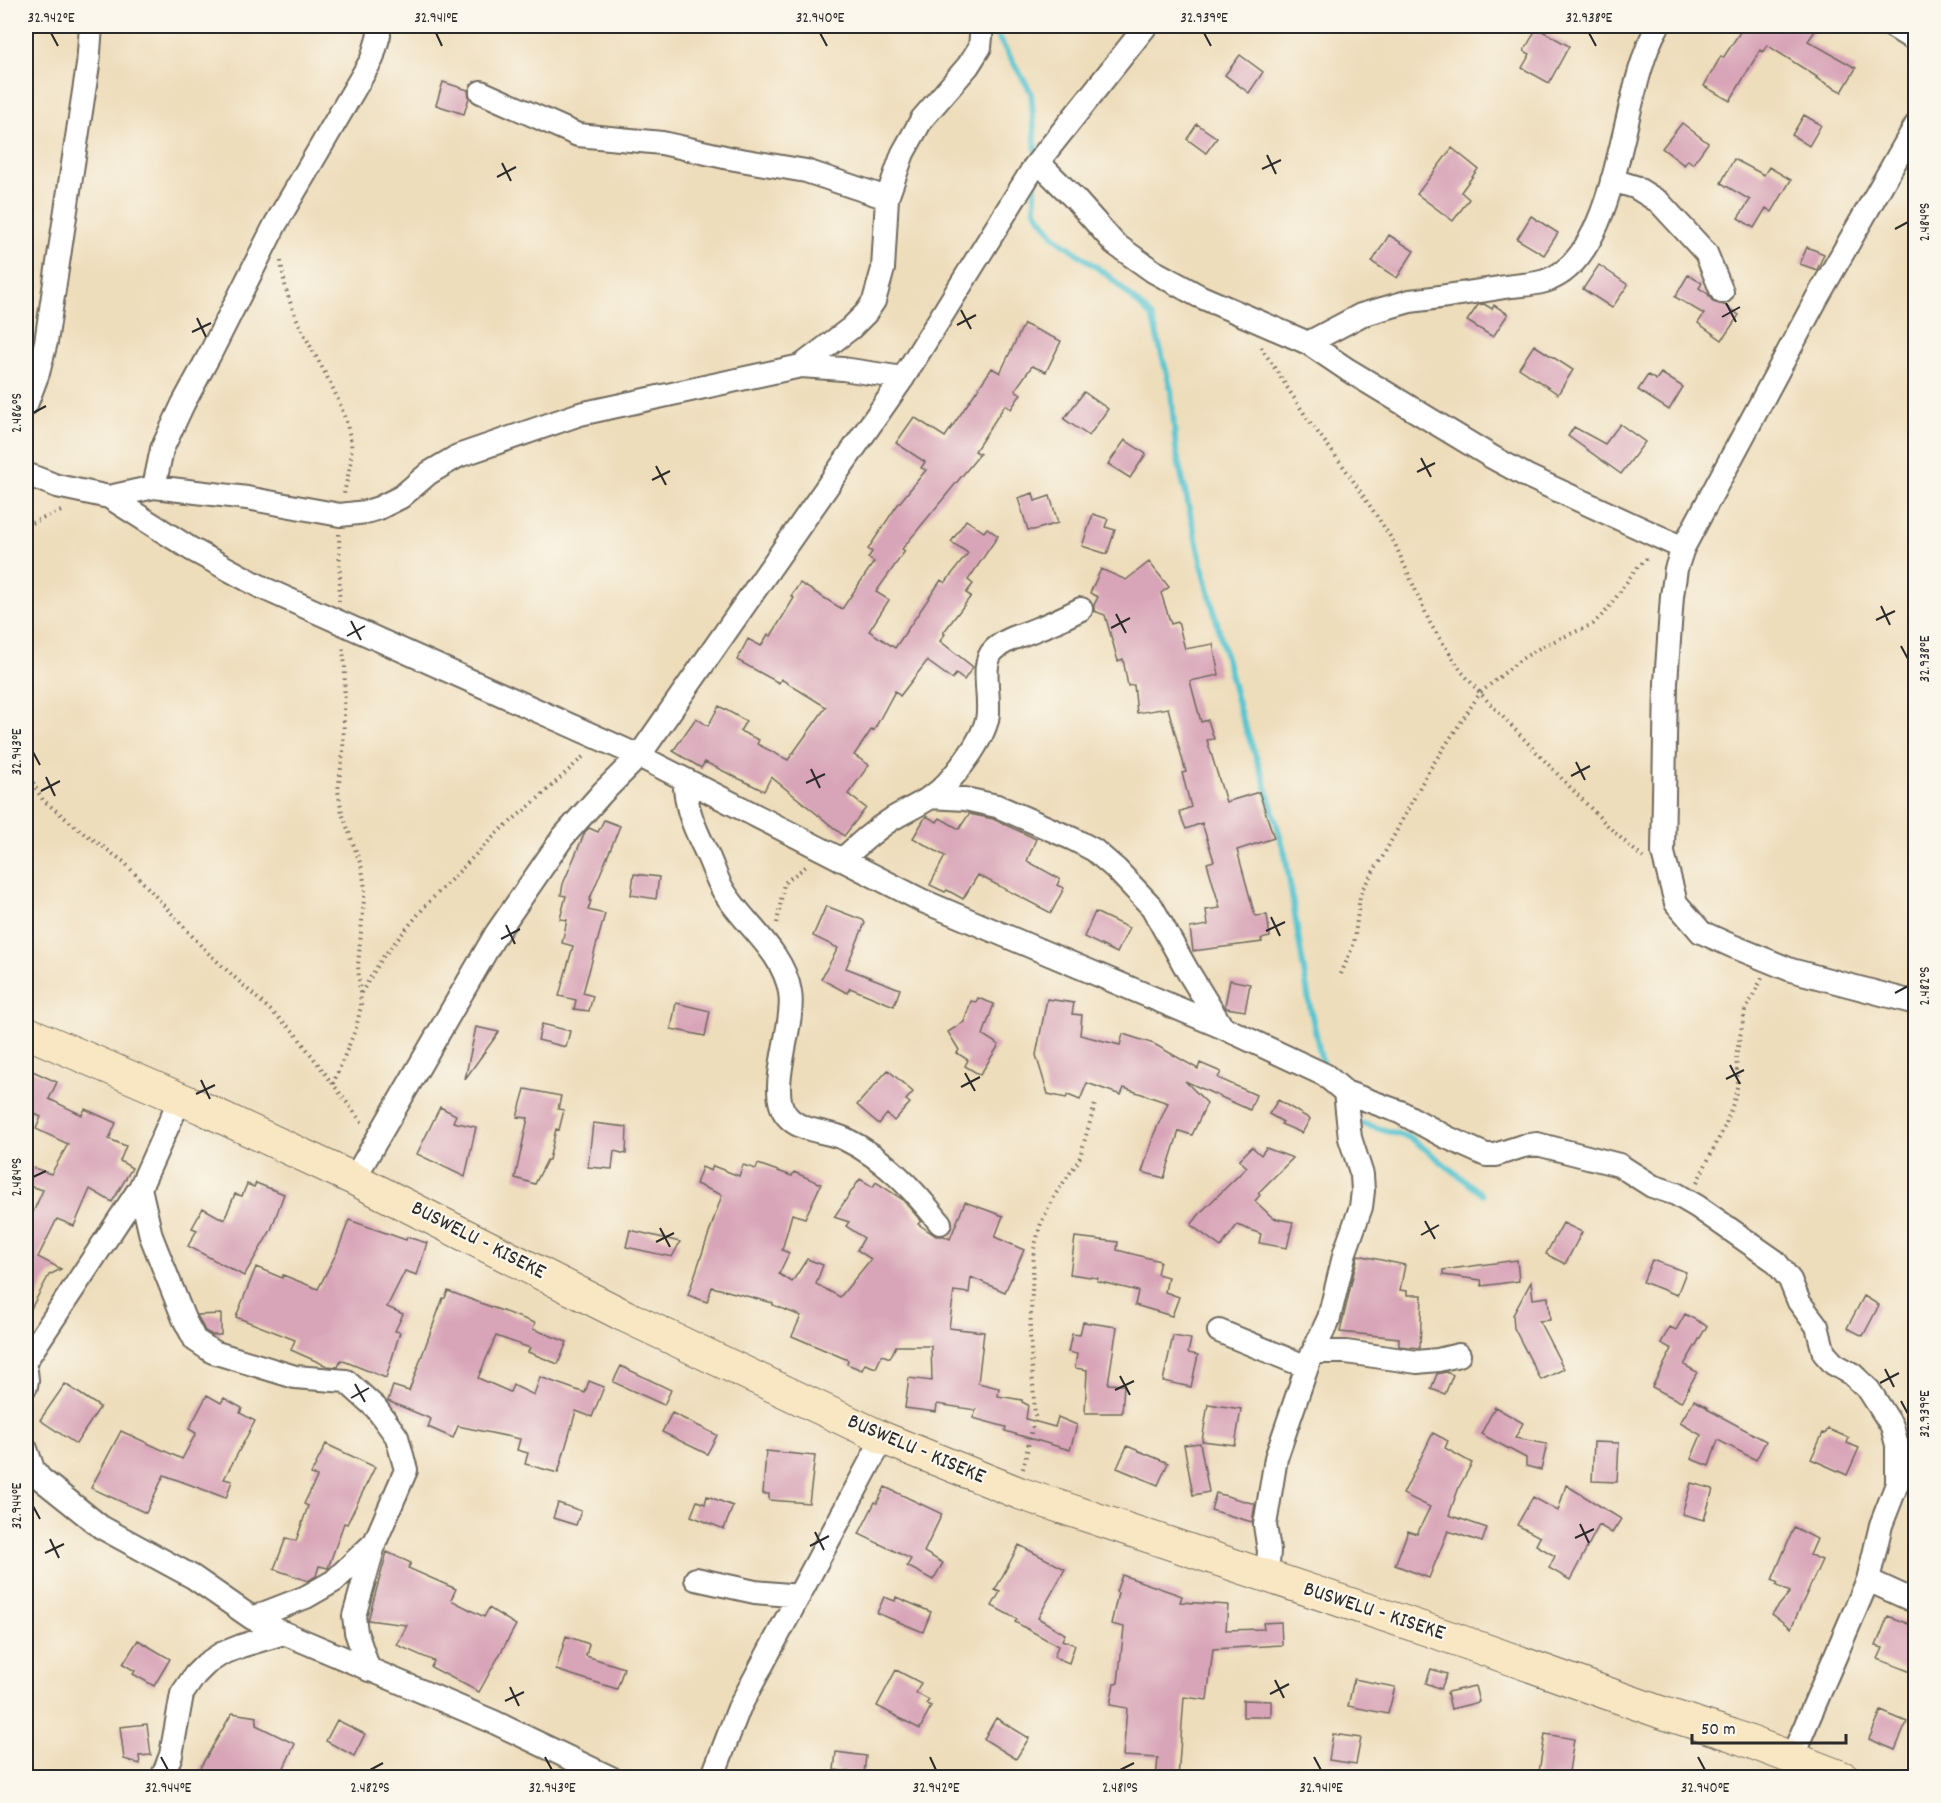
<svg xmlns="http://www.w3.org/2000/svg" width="1941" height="1803" viewBox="0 0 1941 1803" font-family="Dekko,sans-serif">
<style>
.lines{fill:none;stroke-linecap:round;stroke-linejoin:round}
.stream{stroke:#59c5d0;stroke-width:6}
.building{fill:#d8a4b7}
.street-casing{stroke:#6f695d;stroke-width:26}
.secondary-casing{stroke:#6f695d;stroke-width:34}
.path{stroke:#6f695d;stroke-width:4;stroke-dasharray:1.5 4.5;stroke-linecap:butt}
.street{stroke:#fff;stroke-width:22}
.secondary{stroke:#f9e7c3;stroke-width:32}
.ticks{fill:none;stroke:#2b2b2b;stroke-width:2}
.labels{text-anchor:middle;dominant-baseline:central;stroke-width:4.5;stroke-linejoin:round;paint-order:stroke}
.street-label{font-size:22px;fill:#2b2b2b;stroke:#fbf7ec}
.neatline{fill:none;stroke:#2b2b2b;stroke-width:2}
.ticks-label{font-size:15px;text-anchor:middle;fill:#2b2b2b}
</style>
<rect width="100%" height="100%" fill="#fbf7ec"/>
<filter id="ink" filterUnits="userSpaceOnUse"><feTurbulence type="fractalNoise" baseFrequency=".0167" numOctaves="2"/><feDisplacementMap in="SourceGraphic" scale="12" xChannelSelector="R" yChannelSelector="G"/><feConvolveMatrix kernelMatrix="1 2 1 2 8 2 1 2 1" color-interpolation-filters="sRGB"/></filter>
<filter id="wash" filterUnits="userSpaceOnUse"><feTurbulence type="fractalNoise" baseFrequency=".008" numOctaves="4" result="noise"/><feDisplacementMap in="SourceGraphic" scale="24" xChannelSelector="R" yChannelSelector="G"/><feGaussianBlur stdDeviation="1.35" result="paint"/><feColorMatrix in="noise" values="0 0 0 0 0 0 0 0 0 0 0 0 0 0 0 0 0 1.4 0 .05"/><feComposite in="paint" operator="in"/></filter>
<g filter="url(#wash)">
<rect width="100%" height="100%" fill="#edb"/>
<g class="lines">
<path class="stream" d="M988 27 995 32 1031 92 1036 153
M1035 181V210L1055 237 1110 277 1152 317 1171 390 1176 451 1200 557 1240 712 1264 780 1285 854 1309 1002 1323 1067
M1353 1121 1411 1138 1482 1194"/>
</g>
<g id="blocks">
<path class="building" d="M1744 26H1806L1815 31 1808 41 1856 68 1842 92 1816 78 1817 77 1767 45 1763 52 1760 50 1730 101 1704 86 1721 56 1723 58Z
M1537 28 1569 46 1549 83 1522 68 1530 54 1524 51Z
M1240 55 1263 72 1249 93 1225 75Z
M443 82 468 90 469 98 464 114 436 105Z
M1804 115 1821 125 1809 146 1792 135Z
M1682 123 1708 143 1693 164 1688 160 1684 165 1662 148Z
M1197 124 1217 138 1206 153 1187 139Z
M1452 148 1478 169 1461 192 1469 199 1453 221 1417 194Z
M1734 159 1764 175 1769 167 1791 180 1772 212 1766 208 1754 228 1738 218 1750 200 1721 183Z
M1531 216 1558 233 1544 255 1517 239Z
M1389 235 1414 251 1397 278 1372 262Z
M1807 247 1824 254 1817 270 1800 264Z
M1599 265 1628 285 1612 308 1583 289Z
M1688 275 1702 283 1699 288 1708 294 1713 302 1724 305 1739 315 1722 340 1698 323 1704 314 1675 297Z
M1484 304 1492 309 1494 305 1508 314 1493 337 1467 321 1478 305Z
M1024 324 1061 341 1046 372 1032 366 1015 390 1021 394 1011 409 1005 405 975 451 980 454 902 549 905 551 876 592 889 600 869 631 895 648 941 580 945 583 968 553 951 542 966 520 984 532 987 528 998 536 968 580 973 584 966 593 971 596 943 633 945 634 940 641 973 667 964 680 956 674 952 679 927 661 900 696 895 691 874 730 872 729 854 755 869 765 848 794 866 808 844 836 771 777 764 791 705 762 701 768 673 751 696 718 708 726 719 706 746 721 740 731 759 740 757 744 788 760 826 707 781 679 779 683 737 660 748 639 761 646 768 634 771 636 794 598 791 596 800 583 842 609 874 562 868 558 872 552 868 549 896 507 926 470 921 468 925 462 896 443 914 417 945 437 992 368 1000 373Z
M1534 345 1573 370 1558 394 1519 368Z
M1661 373 1683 387 1669 410 1638 390 1648 375 1656 380Z
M1084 392 1108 409 1089 436 1064 419Z
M1620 424 1645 442 1621 474 1568 436 1574 427 1605 444Z
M1125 440 1146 454 1130 478 1108 464Z
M1033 493 1035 501 1050 496 1058 523 1034 530H1028L1018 498Z
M1093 514 1108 519 1105 527 1115 530 1107 554 1082 546Z
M1149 562 1169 587 1161 593 1171 624 1178 622 1185 649 1213 644 1219 675 1190 681 1201 722 1208 720 1214 739 1207 740 1226 802 1259 792 1274 838 1237 850 1255 916 1267 915 1270 937 1261 939 1262 942 1193 951 1190 928 1208 925 1206 910 1220 908 1207 863 1214 861 1202 823 1186 829 1179 812 1191 807 1182 773 1186 772 1168 708 1137 713 1134 685 1128 686 1123 659 1118 661 1105 615 1094 611V605L1098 597 1090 593 1101 569 1126 580Z
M969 814 993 819 1036 839 1027 861 1060 879 1057 885 1064 888 1051 913 978 875 963 899 947 890 945 892 930 885 945 856 913 838 926 816 937 822 940 818 959 829Z
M604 820 620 826 589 901H591L588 910 605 914 583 993 593 996 589 1011 574 1009 576 1000 559 996 573 946 562 943 567 920 560 919 566 896 561 895 563 884 585 832 589 828 598 832Z
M634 874 659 877 656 899 631 895Z
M826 906 863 920 865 923 846 968 900 989 894 1006 850 988 847 993 821 979 838 948 813 936Z
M1095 912 1129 928 1117 953 1084 937Z
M1230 980 1250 984 1245 1011 1226 1008 1225 1005Z
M978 998 994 1004 983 1035 999 1045 980 1075 965 1066 968 1060 957 1053 959 1050 948 1032 964 1022 971 1001 976 1002Z
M1047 999 1074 1003 1072 1014 1082 1015 1080 1035 1120 1045 1123 1034 1154 1044 1198 1069 1200 1063 1221 1072 1218 1078 1256 1095 1250 1110 1185 1081 1207 1103 1192 1135 1179 1131 1164 1178 1142 1172 1154 1134 1168 1103 1124 1088 1121 1095 1087 1083 1080 1100 1068 1095 1066 1098 1048 1094 1036 1055Z
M676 1003 710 1011 705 1036 671 1029Z
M542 1024 570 1031 566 1047 538 1040Z
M476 1027 499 1032 465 1079Z
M26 1068 57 1082 49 1099 82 1115 85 1109 116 1123 109 1139 126 1146 120 1161 132 1168 112 1202 90 1189 74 1226 57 1219 38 1257 61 1269 49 1275 26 1318V1228L43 1190 26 1185V1165L51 1174 68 1144 36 1129 41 1117 26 1110Z
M888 1070 913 1092 906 1100 910 1103 894 1121 887 1114 879 1124 857 1105Z
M525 1089 561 1096 558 1109 564 1110 559 1130 556 1129 549 1160H547L535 1184 515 1178 528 1118 517 1117Z
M1278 1100 1310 1119 1302 1133 1281 1124 1283 1122 1269 1114Z
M440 1107 456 1115 453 1122 476 1127 465 1177 417 1154Z
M593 1123 627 1127 626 1154 614 1151 612 1169 588 1167Z
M1252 1147 1261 1155 1266 1148 1293 1158 1258 1193 1260 1195 1255 1201 1273 1218 1293 1222 1287 1248 1259 1243 1261 1234 1237 1225 1221 1247 1191 1225 1202 1211 1247 1167 1239 1160Z
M758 1164 792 1176 794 1172 821 1184 805 1218 792 1214 782 1250 789 1253 779 1274 792 1282 807 1259 823 1265 816 1284 840 1297 871 1259 857 1250 864 1238 846 1226 849 1222 834 1217 860 1179 873 1187 876 1182 902 1199 921 1221 918 1224 936 1236H944L950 1239 965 1202 1003 1216 995 1237 1024 1250 1005 1292 971 1277 969 1293 954 1291 949 1328 984 1332 978 1383 999 1388 998 1396 1022 1400V1402L1028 1405 1026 1419 1055 1427 1058 1417 1077 1425 1070 1450 1005 1431 1006 1427 973 1418 976 1410 937 1404 936 1412 905 1408 909 1378 932 1381 931 1346H896L890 1358 882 1355 876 1368 865 1364 862 1370 847 1364 848 1360 792 1336 801 1316 773 1305V1303L712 1287 707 1302 688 1295 722 1195 696 1184 702 1167 711 1171 713 1166 739 1176 743 1165 756 1169Z
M256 1183 284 1194 271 1230 244 1276 188 1246 197 1230 192 1228 203 1208 224 1220 235 1194 242 1196 247 1184 254 1187Z
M349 1220 406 1240 407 1237 427 1243 417 1275 405 1271 387 1307 403 1314 395 1331 400 1332 386 1378 341 1360 338 1367 327 1366 291 1350 295 1340 236 1317 256 1267 282 1278 283 1275 318 1289 337 1252Z
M1563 1223 1582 1232 1565 1264 1546 1254Z
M630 1230 680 1242 672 1257 626 1247Z
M1075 1237 1118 1242 1117 1250 1160 1261 1157 1274 1168 1277 1165 1292 1179 1297 1172 1316 1135 1305 1138 1291 1097 1281 1098 1278 1070 1274Z
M1358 1255 1405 1265 1400 1290 1407 1291V1295H1422L1420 1348 1399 1346V1338L1340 1332Z
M1517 1260 1519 1281 1482 1286 1481 1280 1443 1275V1270Z
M1652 1260 1686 1272 1677 1295 1643 1282Z
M1531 1282 1533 1299 1548 1297 1550 1320 1539 1321 1564 1369 1541 1380 1514 1328 1513 1315Z
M448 1291 535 1323 533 1329 567 1342 558 1364 528 1352 530 1348 496 1336 478 1378 510 1392 513 1385 534 1395 540 1377 585 1393 589 1381 604 1387 592 1417 576 1411 558 1473 525 1464 528 1453 517 1450 520 1439 458 1426 453 1438 428 1427 431 1419 388 1401 393 1386 409 1391 443 1298H445Z
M1864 1296 1879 1305 1863 1336 1847 1328Z
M221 1314V1335H212L205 1331 197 1315Z
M1685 1314 1707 1326 1684 1365 1697 1372 1681 1402 1652 1387 1672 1349 1661 1343 1670 1327 1676 1330Z
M1083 1322 1117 1327 1108 1384 1124 1385 1122 1413H1085L1087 1370 1075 1368 1077 1354 1068 1352 1072 1334 1080 1335Z
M1173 1336 1191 1339 1188 1353 1198 1355 1191 1387 1163 1381Z
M621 1366 671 1390 664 1405 613 1382Z
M1446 1372 1453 1375 1445 1394 1431 1389 1437 1374Z
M65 1384 100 1407 76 1444 40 1420Z
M207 1395 221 1403 224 1398 242 1408 240 1413 255 1421 224 1479 232 1481 226 1498 164 1475 146 1513 91 1488 121 1431 182 1459 196 1433 189 1429Z
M1694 1400 1708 1408 1707 1409 1766 1441 1756 1460 1718 1440 1709 1466 1691 1459 1701 1435 1680 1423Z
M1208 1404 1241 1409 1235 1445 1202 1441Z
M1495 1407 1523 1423 1515 1438 1547 1444 1541 1470 1526 1466V1458L1481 1434Z
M672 1413 717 1435 707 1454 662 1432Z
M1828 1429 1849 1438 1847 1443 1859 1448 1847 1475 1811 1459 1823 1433 1825 1434Z
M1433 1433 1448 1441 1445 1448 1472 1463 1459 1487 1449 1515 1487 1528 1482 1542 1448 1531 1429 1578 1395 1565 1408 1531 1417 1534 1430 1507 1403 1494Z
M1594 1442 1619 1443 1617 1482 1592 1481Z
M1200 1443 1209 1492 1193 1495 1184 1445Z
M326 1444 375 1467 347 1524 344 1523 328 1568 319 1566 316 1576 308 1581 274 1569 286 1538 296 1541 308 1506 304 1504 317 1477 311 1474Z
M1127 1446 1168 1463 1158 1485 1117 1468Z
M766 1451 815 1456 809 1503 769 1500V1494H763Z
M1691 1483 1713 1489 1704 1520 1682 1514Z
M1566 1485 1621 1519 1612 1533 1599 1525 1570 1580 1549 1568 1555 1556 1536 1545 1540 1537 1517 1525 1533 1497 1558 1511Z
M885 1487 942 1514 924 1552 943 1563 933 1580 907 1566 911 1559 859 1534 875 1502 877 1503Z
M1216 1493 1255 1504 1252 1522 1211 1510Z
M707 1496 733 1506 724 1529 691 1516 697 1501 705 1504Z
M558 1503 581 1511 576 1525 553 1518Z
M1794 1527 1817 1539 1810 1555 1822 1560 1791 1628 1772 1614 1790 1592 1776 1585 1778 1583 1772 1580Z
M1019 1545 1065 1569 1038 1618 1065 1634 1062 1640 1075 1645 1069 1663 1054 1657 1058 1646 1015 1622 1017 1619 992 1606 1000 1592 995 1590Z
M387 1552 411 1563 408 1568 456 1589 451 1600 484 1617 489 1608 516 1625 479 1692 431 1667 434 1661 397 1645 407 1625 368 1620Z
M1122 1575 1182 1596 1180 1602 1228 1605 1226 1630 1264 1629 1263 1623 1281 1622 1282 1645 1213 1649 1207 1700 1184 1697 1178 1778H1156L1158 1758 1123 1756 1127 1708 1110 1705 1114 1683H1118L1124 1627 1111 1624 1118 1593 1116 1592Z
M884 1597 895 1601 896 1597 931 1612 923 1632 877 1613Z
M1888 1616 1916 1627V1674L1878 1659 1883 1648 1876 1646Z
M566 1636 589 1644 586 1656 624 1668 617 1689 556 1670Z
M138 1640 170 1659 154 1686 133 1674 135 1671 123 1664Z
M1431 1669 1447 1674 1441 1689 1426 1683Z
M896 1670 921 1683 916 1693 929 1700 926 1704 931 1706 920 1729 877 1706Z
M1354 1679 1395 1687 1388 1714 1348 1706Z
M1475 1686 1479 1702 1451 1709 1447 1692Z
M1243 1700 1271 1701V1717H1243Z
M1881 1711 1907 1722 1895 1750 1869 1739Z
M232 1713 257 1717 256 1725 295 1744 279 1778H194Z
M996 1718 1029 1738 1016 1759 984 1739Z
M337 1720 365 1734 354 1756 326 1741Z
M147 1724 151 1755 139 1756 140 1764 124 1759 120 1727Z
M1333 1734 1361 1738 1356 1764 1329 1760Z
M1545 1734 1574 1739 1568 1778H1538Z
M836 1752 866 1756 864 1773 834 1770Z"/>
</g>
</g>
<g filter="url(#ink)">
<use href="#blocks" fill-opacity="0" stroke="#6f695d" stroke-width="1.5"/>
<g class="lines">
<defs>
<path id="street" d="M1892 26 1916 41
M481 92 578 135 662 143 729 158 806 171 887 198
M1916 125 1817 298 1683 548 1676 569 1672 596 1666 683 1663 853 1676 903 1701 932 1730 945 1791 970 1916 1003
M1038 162 1075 199 1115 244 1153 271 1199 296 1308 343 1348 370 1492 457 1527 476 1683 548
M1612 180 1635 187 1659 202 1706 253 1722 292
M1308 343 1361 315 1410 301C1442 297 1473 292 1505 287 1518 285 1533 285 1545 281 1621 258 1620 88 1658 26
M801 366 851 328 866 313 874 301 883 269 887 198 903 153 922 119 968 66 980 47 982 26
M26 405 38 373 46 342 88 65 91 26
M26 474 57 486 109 497 191 549 263 588 639 756 923 901 1222 1027 1325 1075 1345 1092 1400 1112 1446 1137 1486 1155H1495L1523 1146 1537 1144 1619 1165 1652 1186 1676 1194 1698 1207 1775 1261 1790 1280 1799 1302 1817 1326 1824 1353 1834 1364 1852 1374 1869 1390 1892 1426 1897 1445V1484L1881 1525 1868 1580 1792 1757
M154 487 162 449 183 404 210 354 275 225 372 59 379 35 378 26
M109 497 154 487 247 498 340 515 366 512 379 508 401 497 429 473 458 456 580 414 801 366 843 369 903 378
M684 779C685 789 686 800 689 810 693 826 701 841 708 856 713 867 717 880 723 890 743 924 783 950 790 992 796 1025 765 1092 787 1116 801 1133 827 1130 845 1139 884 1158 914 1190 940 1223
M930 797 965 799 997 806 1073 839 1094 850 1116 869 1152 907 1187 970 1222 1027
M842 860C858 845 873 831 892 819 910 808 934 799 948 782 963 765 981 742 987 720 992 699 979 664 994 650 1006 638 1024 635 1039 628 1053 623 1067 616 1081 609
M180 1099 140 1188 151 1236 184 1319 195 1340 213 1352 295 1377 346 1381 376 1408 397 1437 406 1470 375 1542 354 1616 356 1632 369 1670
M354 1179 496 934 563 837 603 792 639 756 903 378 1034 167 1146 26
M1219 1331 1307 1367
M1313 1352H1346L1417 1362 1438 1360 1459 1355
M26 1360 140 1188
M26 1371 27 1380 26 1386
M26 1449 33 1469 41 1479 101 1527 193 1577 252 1618 284 1633
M1267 1576 1269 1551 1265 1525 1276 1458 1309 1361 1329 1318 1345 1252 1361 1207 1363 1191 1362 1175 1350 1138 1345 1092
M696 1579 755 1592 799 1596
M1868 1580 1916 1602
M252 1618 306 1597 334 1581 374 1543
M162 1778 171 1755 182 1694 195 1675 206 1664 221 1654 241 1646 284 1633 494 1722 611 1778
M712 1778 739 1708 883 1438"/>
<path id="secondary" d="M26 1032 202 1108 354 1179 625 1316 883 1438 1019 1493 1452 1638 1660 1712 1732 1735 1844 1778"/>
</defs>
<use href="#street" class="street-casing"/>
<use href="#secondary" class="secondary-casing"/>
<path class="path" d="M281 261C283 277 286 292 292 307 309 353 343 391 351 443 353 460 347 478 344 494
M1261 347 1307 418 1346 470 1386 530 1395 544 1431 625 1462 672 1480 693 1566 783 1613 831 1643 858
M26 525 64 510
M339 534 340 580 339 601
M26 766 35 787 43 800 76 827 124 862 206 951 294 1032 363 1124
M777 923 784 883 808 865
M1341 974 1354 943 1360 896 1363 888 1383 856 1428 772 1480 693 1520 660 1541 647 1593 624 1608 609 1636 569 1649 556
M361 993 383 957 426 905 499 831 532 804 585 755
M333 1084 356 1028 361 1006 358 965 365 889 362 868 342 813 338 791 343 752 344 717 345 665 342 645
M1697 1182 1725 1126 1734 1101 1738 1083 1736 1057 1745 1011 1762 978
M1023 1469 1035 1416 1030 1334 1034 1249 1041 1223 1055 1195 1079 1160 1096 1101"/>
<use href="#street" class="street"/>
<use href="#secondary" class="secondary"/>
</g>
</g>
<path class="ticks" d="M51 33 58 46M436 33 442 46M820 33 827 46M1204 33 1211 46M1589 33 1596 46M1267 155 1276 174M502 163 511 181M1262 169 1281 160M497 177 516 167M1895 229 1908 222M1726 303 1736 322M961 310 971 329M1722 317 1740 307M197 318 206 337M957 325 976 315M192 332 211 323M33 413 46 406M1421 458 1431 477M656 466 666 485M1417 472 1435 463M652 480 670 471M1881 606 1890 625M1116 614 1126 633M1876 620 1895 611M351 621 361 640M1111 628 1130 618M347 636 365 626M1901 646 1908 659M33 752 40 765M1576 762 1585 780M811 769 820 788M1571 776 1590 766M46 777 55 796M806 783 825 774M41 791 60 781M1271 917 1280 936M506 925 515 944M1266 931 1285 922M501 939 520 929M1895 993 1908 986M1730 1065 1740 1084M965 1073 975 1091M1726 1079 1744 1070M201 1080 210 1099M961 1087 980 1077M196 1094 215 1085M33 1177 46 1171M1425 1221 1435 1239M660 1228 670 1247M1421 1235 1439 1225M656 1242 674 1233M1885 1369 1894 1387M1120 1376 1130 1395M1880 1383 1899 1373M355 1384 365 1402M1115 1390 1134 1381M351 1398 369 1388M1901 1401 1908 1414M33 1506 40 1519M1580 1524 1589 1543M815 1532 824 1550M1575 1538 1594 1529M50 1539 59 1558M810 1546 829 1536M45 1553 64 1544M1275 1680 1284 1698M510 1687 519 1706M1270 1694 1289 1684M505 1701 524 1692M161 1757 168 1770M545 1757 552 1770M930 1757 936 1770M1314 1757 1321 1770M1698 1757 1705 1770M370 1770 383 1763M1120 1770 1134 1763"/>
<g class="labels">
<g class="street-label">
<text transform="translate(478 1241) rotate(27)">BUSWELU - KISEKE</text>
<text transform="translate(916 1450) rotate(23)">BUSWELU - KISEKE</text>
<text transform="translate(1374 1612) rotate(18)">BUSWELU - KISEKE</text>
</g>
</g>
<rect width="1941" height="1803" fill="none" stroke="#fbf7ec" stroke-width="66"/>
<path d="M1692 1734v9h154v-9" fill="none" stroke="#2b2b2b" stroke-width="3"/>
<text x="1701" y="1734" font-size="18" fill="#2b2b2b" stroke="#fbf7ec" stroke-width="4.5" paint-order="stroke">50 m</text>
<rect x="33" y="33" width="1875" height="1737" class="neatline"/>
<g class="ticks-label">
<text x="51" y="22">32.942°E</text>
<text x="436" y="22">32.941°E</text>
<text x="820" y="22">32.940°E</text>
<text x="1204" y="22">32.939°E</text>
<text x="1589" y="22">32.938°E</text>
<text transform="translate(1924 222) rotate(-90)" y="5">2.484°S</text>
<text transform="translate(16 413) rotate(-90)" y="5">2.486°S</text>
<text transform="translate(1924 659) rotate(-90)" y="5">32.938°E</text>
<text transform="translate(16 752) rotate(-90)" y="5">32.943°E</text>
<text transform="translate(1924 986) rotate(-90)" y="5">2.482°S</text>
<text transform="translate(16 1177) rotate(-90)" y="5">2.484°S</text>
<text transform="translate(1924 1414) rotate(-90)" y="5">32.939°E</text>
<text transform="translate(16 1506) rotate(-90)" y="5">32.944°E</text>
<text x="168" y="1792">32.944°E</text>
<text x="370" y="1792">2.482°S</text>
<text x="552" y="1792">32.943°E</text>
<text x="936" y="1792">32.942°E</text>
<text x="1120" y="1792">2.481°S</text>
<text x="1321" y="1792">32.941°E</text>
<text x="1705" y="1792">32.940°E</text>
</g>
</svg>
